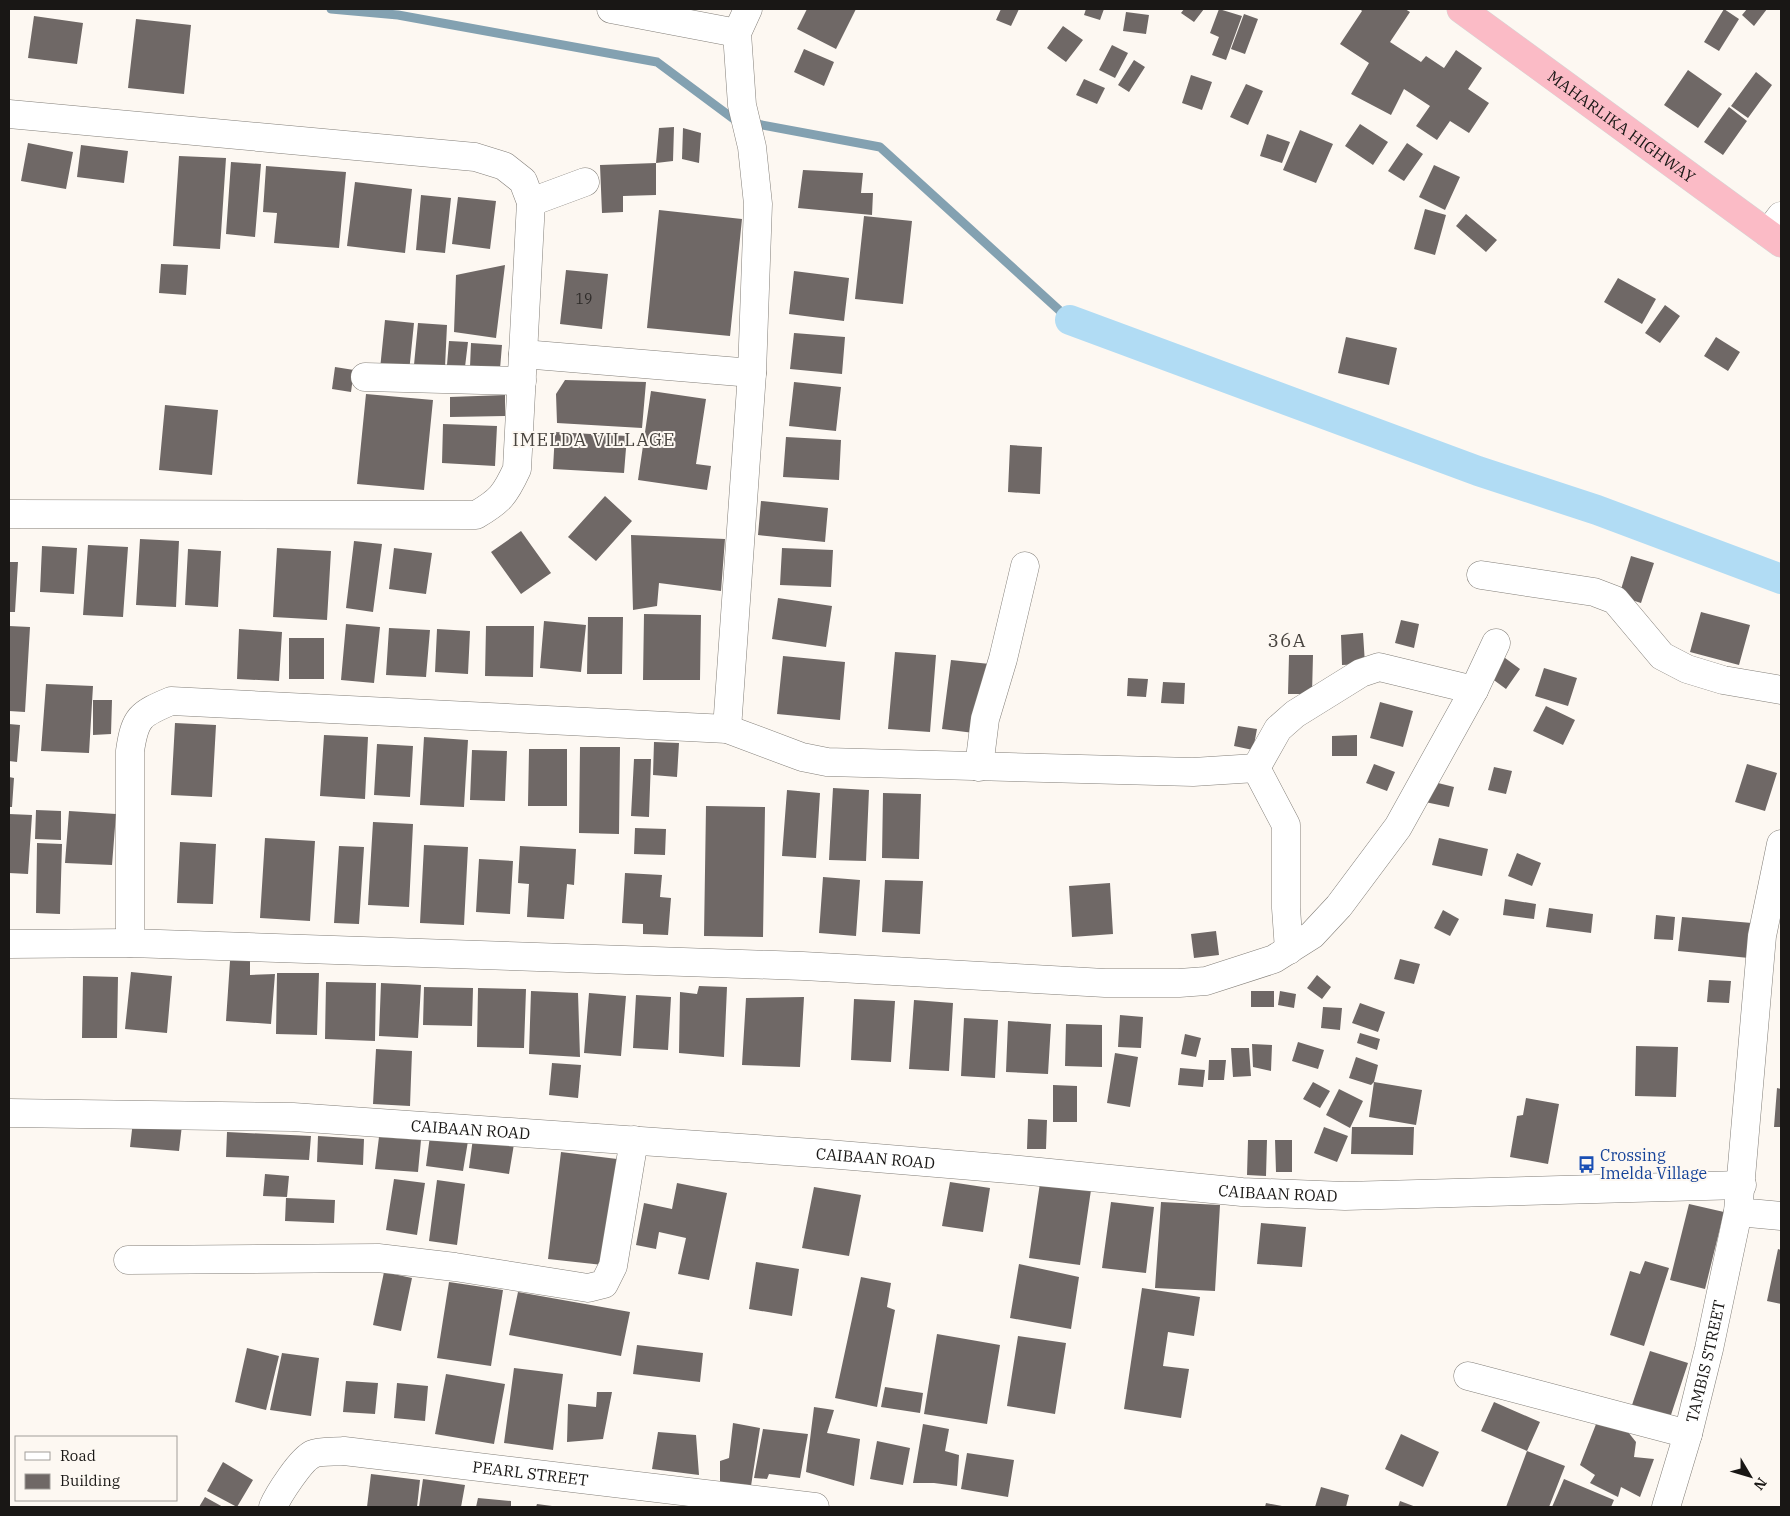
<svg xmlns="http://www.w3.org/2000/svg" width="1790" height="1516" viewBox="0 0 1790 1516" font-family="'IBM Plex Serif',serif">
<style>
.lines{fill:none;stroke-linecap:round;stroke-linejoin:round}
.stream{stroke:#83a1b1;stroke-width:9}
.canal{stroke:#b1dcf4;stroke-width:30}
.building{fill:#6f6866}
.minor-casing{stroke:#837f79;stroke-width:29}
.tertiary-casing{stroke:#837f79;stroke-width:29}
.trunk-casing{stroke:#d6d5d5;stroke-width:29}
.minor{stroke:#fff;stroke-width:28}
.tertiary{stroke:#fff;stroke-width:28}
.trunk{stroke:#fbbbc6;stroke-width:28}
.labels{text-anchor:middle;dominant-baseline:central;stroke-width:4;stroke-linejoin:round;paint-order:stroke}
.number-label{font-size:14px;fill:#2e2b29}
.street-label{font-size:16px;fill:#191715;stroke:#fdf8f2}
.transit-label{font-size:16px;fill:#164399;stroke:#fdf8f2;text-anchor:start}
.neighbourhood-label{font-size:18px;letter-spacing:1px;fill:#494540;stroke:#fdf8f2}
.quarter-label{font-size:19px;letter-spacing:1px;fill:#494540;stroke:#fdf8f2}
</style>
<rect width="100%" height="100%" fill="#fdf8f2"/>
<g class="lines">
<path class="stream" d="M331 9 398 15 657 62 735 120 880 147 1070 320"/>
<path class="canal" d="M1070 320 1478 471 1597 510 1781 579"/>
</g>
<path class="building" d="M807 9H856L836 49 797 29Z
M1001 9H1019L1011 26 996 20Z
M1086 9H1104L1100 20 1084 15Z
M1184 9H1204L1194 22 1181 13Z
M1219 9 1242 16 1226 60 1212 55 1219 37 1210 33Z
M1360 9H1405L1410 12 1390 42 1421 62 1426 56 1444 68 1456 50 1482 68 1468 89 1489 103 1469 133 1450 121 1437 140 1416 126 1430 106 1404 89 1391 115 1351 94 1369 63 1340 44 1362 11Z
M1724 9 1739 19 1719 51 1704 42Z
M1747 9H1767L1754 26 1742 15Z
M1126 12 1149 15 1146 34 1123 31Z
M1244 14 1258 19 1245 54 1231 49Z
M34 16 83 23 77 64 28 58Z
M136 19 191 25 184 94 128 88Z
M1063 26 1083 40 1066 62 1047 48Z
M1112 45 1128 53 1115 78 1099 70Z
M804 49 834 62 824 86 794 72Z
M1134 60 1145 67 1129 92 1118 85Z
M1688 70 1722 94 1698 128 1664 105Z
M1756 72 1772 85 1748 118 1731 106Z
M1191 75 1212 82 1202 110 1182 103Z
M1084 79 1105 88 1097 104 1076 95Z
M1246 84 1263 91 1248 125 1230 117Z
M1729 107 1747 121 1723 155 1704 142Z
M1360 124 1388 142 1373 165 1345 146Z
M674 127 673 161 656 163 659 128Z
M683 128 701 133 699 163 682 159Z
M1300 130 1333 144 1316 183 1283 170Z
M1267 134 1290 142 1282 163 1260 156Z
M28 143 73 152 66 189 21 181Z
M1407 143 1423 154 1404 181 1388 171Z
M81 145 128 151 124 183 77 177Z
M179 156 226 158 220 249 173 246Z
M231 162 261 164 255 237 226 234Z
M656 163V195L623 196V212L602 213 600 165Z
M1434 165 1460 177 1445 210 1419 197Z
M266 166 346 172 339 248 274 243 277 213 263 212Z
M803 170 863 173 861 193H873L872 215 798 208Z
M355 182 412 189 405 253 347 246Z
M421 195 451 198 445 253 416 250Z
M458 197 496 201 490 249 452 244Z
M1425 209 1446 215 1435 255 1414 249Z
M659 210 742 219 730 336 647 328Z
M1466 214 1497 240 1486 252 1456 226Z
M864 216 912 221 903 304 855 299Z
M161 264 188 265 186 295 159 293Z
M505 265 496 338 454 332 456 275Z
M566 270 608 274 602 329 560 324Z
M794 271 849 278 844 321 789 314Z
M1618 278 1656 299 1642 324 1604 302Z
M1665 305 1680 316 1660 343 1645 333Z
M385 320 414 323 409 372 380 369Z
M418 323 447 325 445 367 414 365Z
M794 333 845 337 842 374 790 369Z
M1346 337 1397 348 1389 385 1338 373Z
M1716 337 1740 352 1728 371 1704 356Z
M449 341 468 342 465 367 447 365Z
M471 343 502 345 500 369 470 367Z
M335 367 354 370 351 392 332 389Z
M565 380 646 382 642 428 557 423 556 394Z
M794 382 841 387 836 431 789 426Z
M651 391 706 399 696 464 711 466 707 490 638 480Z
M366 394 433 400 424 490 357 484Z
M505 395V416L450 417V397Z
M165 405 218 410 212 475 159 470Z
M443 424 497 426 495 466 442 463Z
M555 432 627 436 624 473 553 469Z
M786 437 841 440 839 480 783 477Z
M1010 445 1042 447 1040 494 1008 492Z
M605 496 632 521 596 561 568 537Z
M761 501 828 508 825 542 758 535Z
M521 531 551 573 521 594 491 552Z
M631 535 725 539 721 591 659 583 657 606 633 610Z
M140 539 179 541 176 607 136 605Z
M354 541 382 544 373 612 346 608Z
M88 545 128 547 123 617 83 615Z
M42 546 77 548 74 594 40 592Z
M277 548 331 551 327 620 273 617Z
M394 548 432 553 426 594 389 589Z
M782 548 833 550 831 587 780 585Z
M188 549 221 551 218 607 185 605Z
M1631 556 1654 563 1641 603 1619 596Z
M9 562H18L15 612H9Z
M778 598 832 606 826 647 772 639Z
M1701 612 1750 625 1739 665 1690 652Z
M644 614 701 615 700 680H643Z
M588 617H623L622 674H587Z
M1401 620 1419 624 1414 648 1395 643Z
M544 621 586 625 581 672 540 668Z
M346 624 380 627 374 683 341 680Z
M9 626 30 627 25 712 9 711Z
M486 626H534L533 677 485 676Z
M389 628 430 630 426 677 386 675Z
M239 629 282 632 279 681 237 679Z
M437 629 470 631 468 674 435 672Z
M1363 633 1365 664 1342 665 1341 635Z
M289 638H324V679H289Z
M895 652 936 655 930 732 888 729Z
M1289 655H1313L1312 694H1288Z
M1501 655 1520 669 1506 689 1487 675Z
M783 656 845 662 840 720 777 714Z
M951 660 990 664 982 734 942 729Z
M1544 668 1577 678 1568 706 1535 696Z
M1128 678 1148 679 1146 697 1127 696Z
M1163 682 1185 683 1184 704 1161 703Z
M46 684 93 686 89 753 41 751Z
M93 700H112L111 734 93 735Z
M1380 702 1413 711 1403 747 1370 738Z
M1546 706 1575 720 1563 745 1533 731Z
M175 723 216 725 212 797 171 795Z
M9 724 20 725 17 762 9 761Z
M1238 726 1257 729 1253 750 1234 746Z
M324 735 368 737 365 799 320 796Z
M1357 735V756H1332V736Z
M424 737 468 740 464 807 420 805Z
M654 742 679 743 677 777 653 775Z
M377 744 413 746 410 797 374 795Z
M580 747H620L619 834 579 833Z
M529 749H567V806H528Z
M472 750 507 751 505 801 470 800Z
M634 759H651L649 817 631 816Z
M1374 764 1395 772 1387 791 1366 783Z
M1747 764 1777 773 1765 811 1735 802Z
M1494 767 1512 771 1506 794 1488 790Z
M9 777 14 778 12 807H9Z
M1430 781 1454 787 1449 807 1425 802Z
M833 788 869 790 866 861 829 860Z
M787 790 820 793 816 858 782 856Z
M883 793 921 794 919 859 882 858Z
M706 806 765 807 763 937 704 936Z
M36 810 61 811V840L35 839Z
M69 811 116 814 112 865 65 863Z
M9 814 32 815 28 874 9 873Z
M373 822 413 824 409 907 368 905Z
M635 828 666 829 665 855 634 854Z
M265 838 315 841 310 921 260 918Z
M1439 838 1488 849 1482 876 1432 865Z
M180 842 216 844 213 904 177 903Z
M37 843 62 844 60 914 36 913Z
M424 845 468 847 464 925 420 923Z
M339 846 364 847 359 924 334 923Z
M520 846 576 849 574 885 567 884 564 919 527 917 529 884 518 883Z
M1517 853 1541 863 1532 886 1508 876Z
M479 859 513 861 510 914 476 912Z
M625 873 662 875 660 897 671 898 668 935 643 934V924L622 923Z
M823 877 860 880 856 936 819 933Z
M885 880 923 881 920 934 882 932Z
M1110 883 1113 934 1072 937 1069 886Z
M1505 899 1536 904 1534 919 1503 915Z
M1549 908 1593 914 1591 933 1546 927Z
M1443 910 1459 919 1450 936 1434 928Z
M1656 915 1675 917 1673 940 1654 939Z
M1682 917 1752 923 1749 958 1678 951Z
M1216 931 1219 955 1194 958 1191 934Z
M1400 959 1420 964 1414 984 1394 979Z
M230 961H250V975L275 974 271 1024 226 1021Z
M131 972 172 976 167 1033 125 1029Z
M277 973H319L317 1035 276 1034Z
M1317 975 1331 987 1322 999 1307 988Z
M83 976 118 977 117 1038H82Z
M1709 980 1731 981 1729 1003 1707 1002Z
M326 982 376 983 375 1041 325 1039Z
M381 983 421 985 418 1038 379 1036Z
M699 986 727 987 724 1057 679 1053 680 992 697 994Z
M424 987 473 988 472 1026 423 1025Z
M478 988 526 989 524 1048 477 1047Z
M531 991 578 993 580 1057 529 1054Z
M1251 991H1274V1007H1251Z
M1280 991 1296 994 1294 1008 1278 1005Z
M589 993 626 996 621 1056 584 1053Z
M636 995 671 997 668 1050 633 1048Z
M804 997 800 1067 742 1065 746 998Z
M854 999 895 1001 891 1062 851 1060Z
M914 1000 953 1003 949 1071 909 1069Z
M1360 1003 1385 1012 1378 1032 1352 1023Z
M1323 1007 1342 1008 1340 1030 1321 1028Z
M1120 1015 1143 1017 1141 1048 1118 1047Z
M964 1018 998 1020 995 1078 961 1076Z
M1008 1021 1051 1024 1048 1074 1006 1072Z
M1066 1024 1102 1025V1067L1065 1066Z
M1360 1033 1380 1039 1377 1050 1357 1043Z
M1185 1034 1201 1038 1196 1057 1181 1054Z
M1298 1042 1324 1050 1318 1069 1292 1061Z
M1252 1044 1272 1045 1271 1071 1253 1067Z
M1636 1046 1678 1047 1676 1097 1635 1096Z
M1231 1048H1249L1251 1076 1233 1077Z
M376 1049 412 1051 410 1106 373 1104Z
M1115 1053 1138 1057 1130 1107 1107 1103Z
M1356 1057 1378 1065 1374 1082 1422 1090 1416 1125 1369 1117 1374 1082 1371 1085 1349 1078Z
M1209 1060H1226L1224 1080H1208Z
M552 1063 581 1065 578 1098 549 1095Z
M1180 1068 1205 1070 1203 1087 1178 1085Z
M1313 1082 1330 1091 1320 1108 1303 1099Z
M1053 1085 1077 1086V1122H1053Z
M1777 1088 1781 1089V1127H1774Z
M1339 1089 1363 1101 1350 1128 1326 1115Z
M1526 1098 1559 1104 1548 1164 1510 1157 1517 1116 1523 1115Z
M1028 1119 1047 1120 1046 1149H1027Z
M133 1121 182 1125 179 1151 130 1147Z
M1324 1127 1348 1136 1337 1162 1314 1153Z
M1352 1127H1414L1413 1155 1351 1154Z
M227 1132 311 1136 309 1160 226 1157Z
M318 1136 364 1139 363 1165 317 1162Z
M430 1136 468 1141 463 1171 426 1166Z
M379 1137 421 1140 418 1172 375 1169Z
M473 1138 514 1144 509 1174 469 1168Z
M1248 1140H1267L1266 1176 1247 1175Z
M1275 1140H1292V1172H1276Z
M561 1152 625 1160 612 1266 548 1259Z
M265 1174 289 1176 287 1197 263 1196Z
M394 1179 425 1183 417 1235 386 1230Z
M437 1180 465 1184 457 1245 429 1241Z
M950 1182 990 1188 983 1232 942 1226Z
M677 1183 727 1193 709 1280 678 1274 686 1238 659 1232 656 1249 636 1245 644 1203 672 1209Z
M1040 1183 1091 1190 1080 1265 1029 1258Z
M814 1187 861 1195 849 1256 802 1248Z
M286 1198 335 1200 334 1223 285 1221Z
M1111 1202 1154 1207 1146 1273 1102 1268Z
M1161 1202 1220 1205 1215 1291 1155 1288Z
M1689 1204 1724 1212 1705 1289 1670 1280Z
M1261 1223 1306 1227 1302 1267 1257 1264Z
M1778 1249 1781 1250V1304L1767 1301Z
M1645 1261 1669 1268 1644 1346 1610 1335 1630 1271 1640 1274Z
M756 1262 799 1269 792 1316 749 1309Z
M1019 1264 1079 1277 1071 1329 1010 1318Z
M384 1272 412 1278 401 1331 373 1325Z
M861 1277 891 1283 887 1307 895 1310 877 1407 835 1398Z
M449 1282 503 1290 491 1366 437 1358Z
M1142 1288 1200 1297 1194 1336 1168 1332 1163 1366 1189 1369 1181 1418 1124 1409Z
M518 1292 630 1312 621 1356 509 1335Z
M937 1334 1000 1345 987 1424 924 1414Z
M1018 1336 1066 1343 1055 1414 1007 1406Z
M637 1345 703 1353 700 1382 633 1374Z
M247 1348 279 1356 266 1410 235 1402Z
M1650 1351 1688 1363 1668 1424 1630 1411Z
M282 1353 319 1358 311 1416 270 1410Z
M514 1368 563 1374 553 1450 504 1443Z
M446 1374 505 1384 494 1444 435 1434Z
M346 1381 378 1383 375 1414 343 1412Z
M397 1383 428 1386 425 1421 394 1418Z
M885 1387 923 1393 920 1413 881 1407Z
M597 1392H612L603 1439 567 1442 568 1404 596 1407Z
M1494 1402 1540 1422 1527 1451 1481 1431Z
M814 1407 834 1410 827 1433 860 1439 854 1486 806 1472Z
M1600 1414 1624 1427 1636 1442 1634 1457 1654 1459 1640 1497 1621 1487 1618 1497 1590 1483 1595 1475 1580 1465Z
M733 1423 760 1428 751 1486 720 1483V1461L729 1458Z
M923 1424 949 1429 945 1451 959 1455 957 1486 934 1483H913Z
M763 1429 808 1434 800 1478 769 1474 767 1479 754 1478Z
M658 1432 696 1435 699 1475 652 1469Z
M1401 1434 1439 1452 1423 1487 1385 1469Z
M877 1441 910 1448 903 1485 870 1479Z
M1527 1451 1565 1466 1549 1507H1506Z
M967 1453 1014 1460 1008 1497 961 1489Z
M223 1462 253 1480 237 1507 207 1491Z
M371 1474 420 1480 417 1507H367Z
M423 1479 465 1485 461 1507H419Z
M1564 1479 1614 1500 1611 1507H1552Z
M1321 1487 1349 1495 1346 1507H1315Z
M205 1497 223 1507H199Z
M478 1498 511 1501V1507H476Z
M1400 1501 1416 1507H1398Z
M1266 1503 1282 1506V1507H1265Z
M537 1504 552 1506V1507H536Z"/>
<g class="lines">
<defs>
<g id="minor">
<path d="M611 9 737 33"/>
<path d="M9 114 475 157 504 166 523 181 531 202 517 469C505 495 500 501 476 515L9 514"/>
<path d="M531 202 585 182"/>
<path d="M1768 233 1781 216"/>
<path d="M523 354 752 373"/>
<path d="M365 377 522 381"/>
<path d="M1481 575 1594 592 1615 600 1662 656 1687 669 1723 680 1781 690"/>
<path d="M727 729 752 373 758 204 752 147 742 105 737 33 748 9"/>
<path d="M979 767 985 719 1003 659 1025 566"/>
<path d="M1256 768 1286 825V908L1289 950"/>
<path d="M130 943V751C135 717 140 714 171 701L727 729 802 757 827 762 1193 772 1256 768 1278 729 1295 714 1361 673 1379 667 1474 690"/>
<path d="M9 944 130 943 803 966 1105 983H1179L1206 981 1274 959 1312 935 1339 906 1398 827 1474 690 1496 643"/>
<path d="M128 1260 378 1258 455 1267 588 1288 604 1284 613 1266 634 1140"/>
<path d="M1468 1376 1688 1434"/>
<path id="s1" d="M273 1507C278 1495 301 1459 313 1454 319 1451 336 1452 344 1451L815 1507"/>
<path id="s2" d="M1666 1507 1688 1434 1709 1349 1738 1212"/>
</g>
<g id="tertiary">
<path d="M1781 844 1762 936 1738 1212 1781 1216"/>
<path id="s3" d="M9 1113 293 1117 828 1154 1009 1169 1242 1192 1345 1196 1742 1185"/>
</g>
<g id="trunk">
<path id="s4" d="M1461 9 1781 243"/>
</g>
</defs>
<use href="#minor" class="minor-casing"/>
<use href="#tertiary" class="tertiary-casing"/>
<use href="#trunk" class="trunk-casing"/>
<use href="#minor" class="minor"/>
<use href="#tertiary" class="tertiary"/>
<use href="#trunk" class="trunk"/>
</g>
<defs>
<symbol id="bus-bare" viewBox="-9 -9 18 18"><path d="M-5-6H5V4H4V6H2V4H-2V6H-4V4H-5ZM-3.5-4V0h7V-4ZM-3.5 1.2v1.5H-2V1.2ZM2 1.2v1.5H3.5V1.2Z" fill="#1a4fb4" stroke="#fdf8f2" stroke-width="2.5" paint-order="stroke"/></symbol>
</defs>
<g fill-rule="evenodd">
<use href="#bus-bare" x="1574" y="1152" width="25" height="25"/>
</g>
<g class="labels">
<g class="number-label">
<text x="584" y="299">19</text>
</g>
<g class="street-label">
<text stroke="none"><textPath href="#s4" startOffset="199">MAHARLIKA HIGHWAY</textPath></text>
<text stroke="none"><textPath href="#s3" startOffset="462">CAIBAAN ROAD</textPath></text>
<text stroke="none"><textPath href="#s3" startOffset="868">CAIBAAN ROAD</textPath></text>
<text stroke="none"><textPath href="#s3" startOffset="1272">CAIBAAN ROAD</textPath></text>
<text stroke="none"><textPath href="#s2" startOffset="151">TAMBIS STREET</textPath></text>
<text stroke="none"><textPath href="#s1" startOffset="286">PEARL STREET</textPath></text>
</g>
<g class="transit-label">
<text x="1600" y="1155">Crossing<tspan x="1600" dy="18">Imelda Village</tspan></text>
</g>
<g class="neighbourhood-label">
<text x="594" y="439">IMELDA VILLAGE</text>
</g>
<g class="quarter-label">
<text x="1287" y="640">36A</text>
</g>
</g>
<rect width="1790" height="1516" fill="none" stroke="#191715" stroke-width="20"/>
<rect x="15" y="1436" width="162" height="65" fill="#fdf8f2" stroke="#a29e9a"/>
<rect x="25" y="1452" width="25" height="8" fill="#ffffff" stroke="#a29e9a"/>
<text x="60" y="1461" font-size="15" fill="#191715">Road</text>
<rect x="25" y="1474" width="25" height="15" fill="#6f6866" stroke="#a29e9a"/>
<text x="60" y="1486" font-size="15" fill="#191715">Building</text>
<g transform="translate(1750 1476) rotate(128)" stroke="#fdf8f2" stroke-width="4" paint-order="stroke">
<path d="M0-4L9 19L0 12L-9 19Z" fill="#191715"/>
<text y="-8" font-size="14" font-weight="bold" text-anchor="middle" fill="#191715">N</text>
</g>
</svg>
